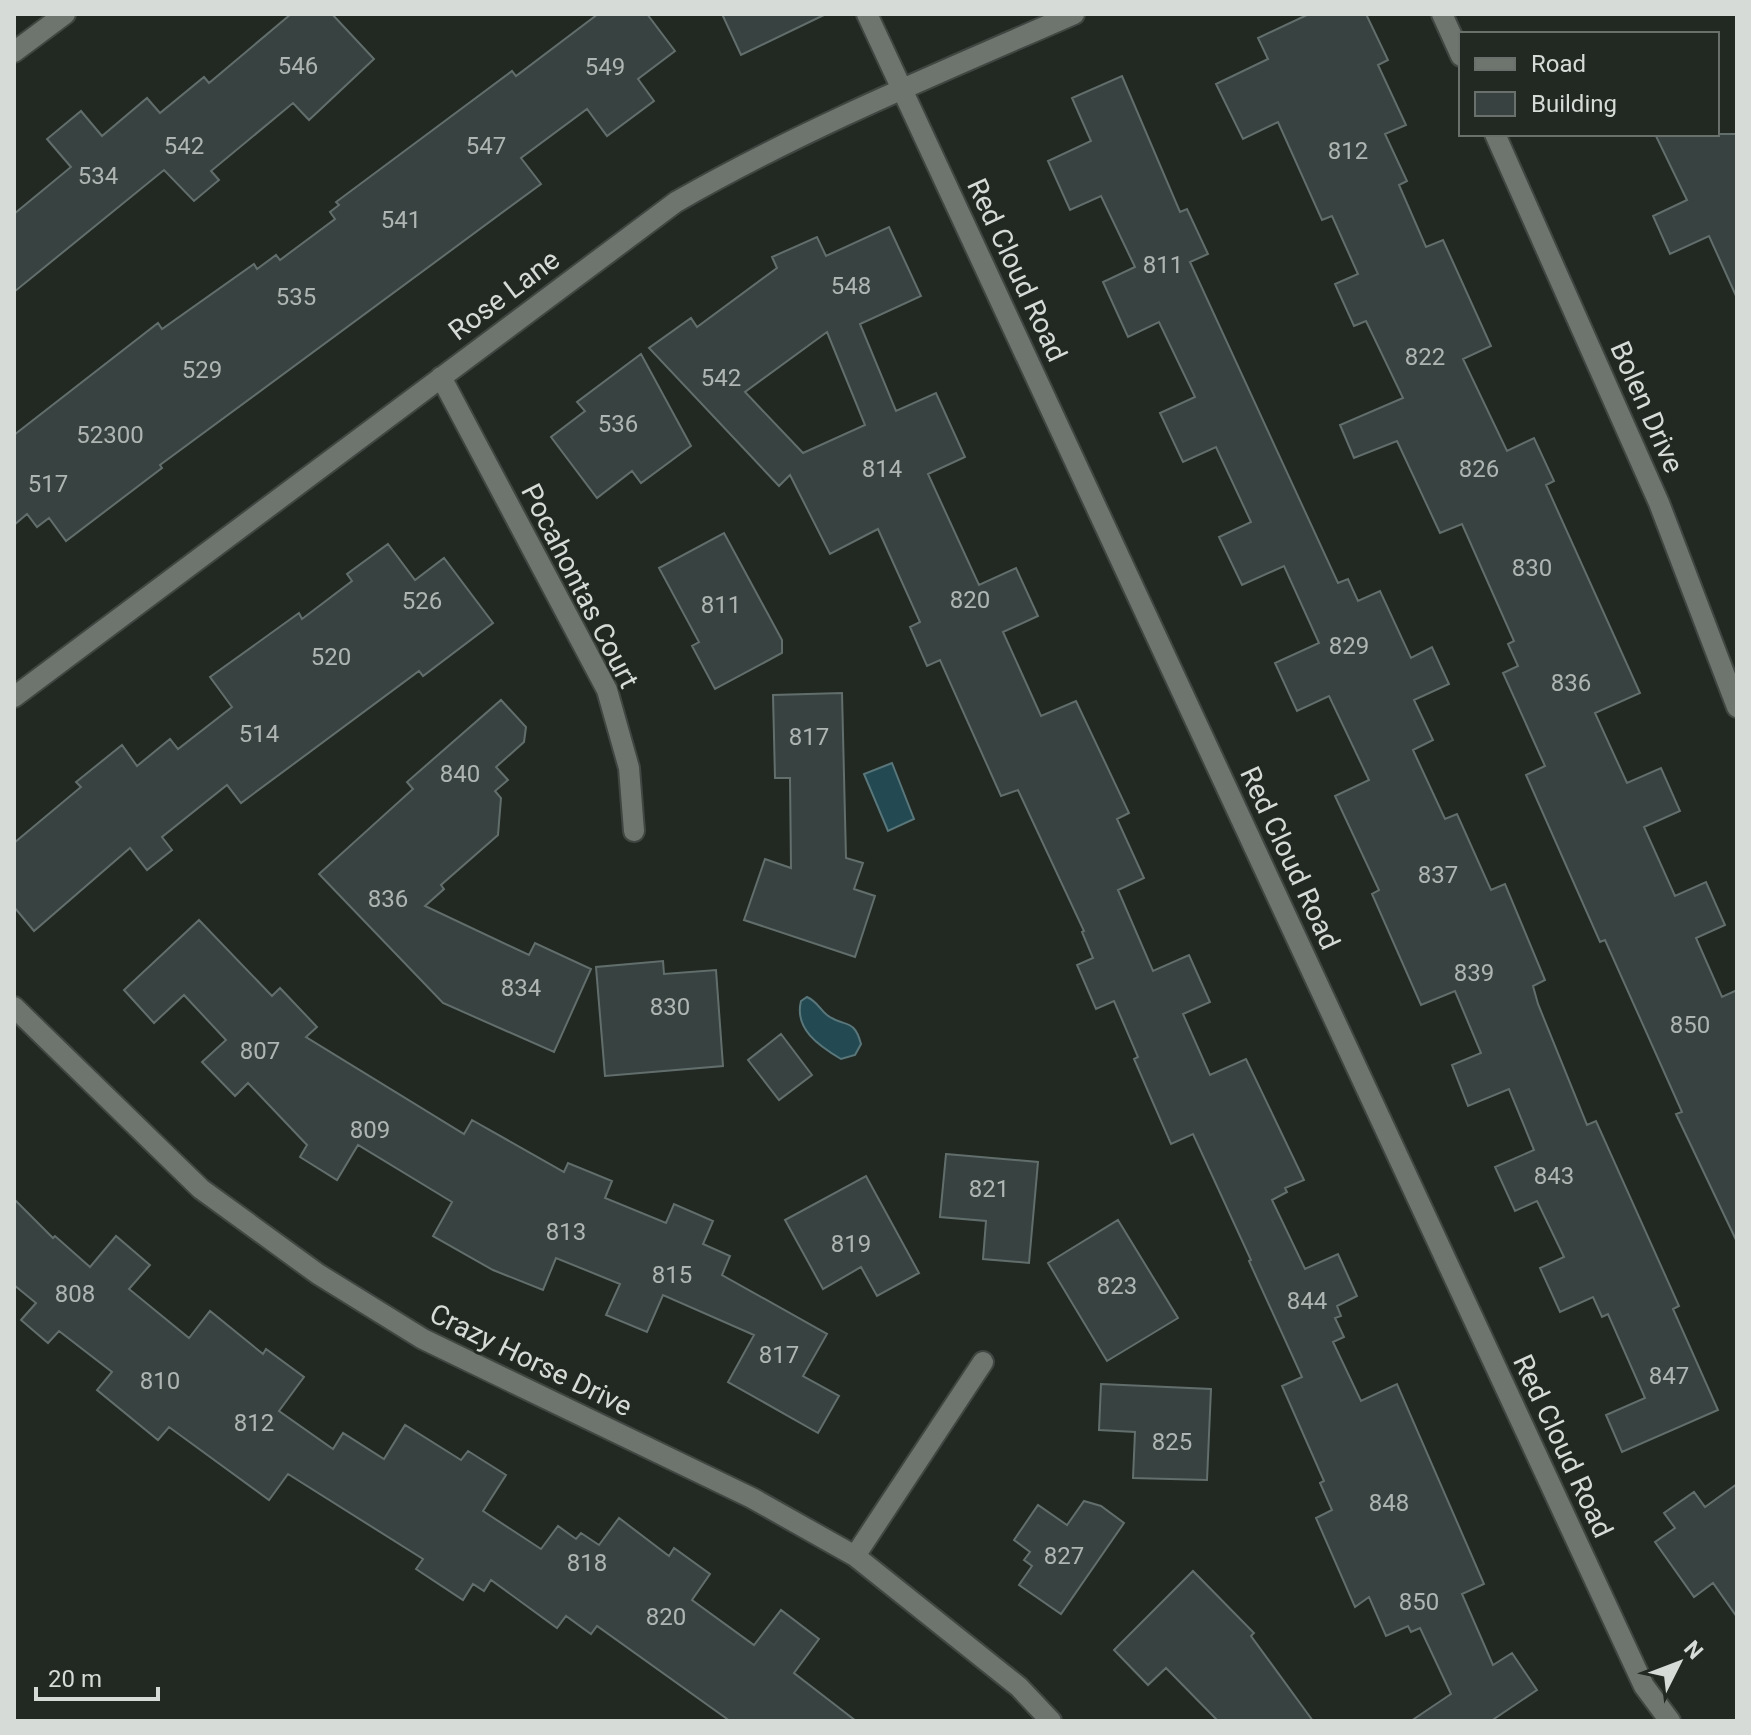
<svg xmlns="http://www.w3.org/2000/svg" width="1751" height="1735" viewBox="0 0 1751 1735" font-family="Roboto,sans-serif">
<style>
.water{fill:#234a52;stroke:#59767a;stroke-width:2}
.building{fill:#384341;stroke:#626e6c;stroke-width:2;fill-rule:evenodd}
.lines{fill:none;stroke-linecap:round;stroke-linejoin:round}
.minor-casing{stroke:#404641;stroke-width:24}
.minor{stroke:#6d756e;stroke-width:20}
.labels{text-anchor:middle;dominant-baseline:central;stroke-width:6;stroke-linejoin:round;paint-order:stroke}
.number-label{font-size:24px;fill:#afb5b2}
.street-label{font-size:28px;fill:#d7dbd7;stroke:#222923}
</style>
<rect width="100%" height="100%" fill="#222923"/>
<path class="water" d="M892 763 914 819 888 831 864 774Z
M807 997C818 1002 819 1009 827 1015 844 1028 854 1017 861 1044L855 1055 841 1059C819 1046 794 1029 801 1001Z"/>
<path class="building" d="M291 14H332L374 59 309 120 293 103 211 171 219 180 194 201 164 170 14 292V214L71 167 47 139 81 111 102 136 147 98 160 113 204 77 209 83Z
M598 14H647L675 51 638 79 654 101 607 136 587 109 521 158 541 184 160 465 162 468 66 541 49 518 37 527 27 514 14 525V435L158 323 162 329 254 264 257 269 276 255 280 260 335 219 330 212 339 205 336 202 512 71 516 76Z
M722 14H826L741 55Z
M1309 14H1366L1388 60 1378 65 1406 125 1385 134 1407 181 1399 185 1426 247 1443 240 1491 346 1463 359 1507 451 1534 438 1554 481 1546 485 1640 693 1595 713 1627 783 1661 768 1680 811 1644 827 1675 896 1706 882 1725 925 1696 938 1722 997 1737 990V1242L1676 1114 1682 1112 1605 940 1600 942 1526 775 1545 766 1503 673 1518 666 1508 644 1514 641 1462 524 1440 533 1397 441 1354 458 1340 425 1403 398 1366 321 1354 326 1335 284 1358 274 1332 216 1322 220 1278 122 1243 139 1216 84 1268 59 1258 38Z
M1122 76 1180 212 1187 209 1208 254 1190 262 1338 583 1348 579 1358 601 1380 591 1411 658 1432 647 1449 684 1414 700 1433 740 1413 750 1445 819 1457 814 1491 890 1505 884 1545 980 1533 986 1538 1004 1587 1125 1596 1121 1679 1306 1673 1309 1718 1410 1622 1452 1606 1415 1645 1398 1608 1314 1602 1317 1593 1297 1560 1312 1540 1268 1564 1257 1537 1201 1515 1211 1495 1167 1534 1150 1509 1089 1468 1106 1452 1065 1481 1053 1455 991 1421 1005 1372 894 1379 890 1335 796 1369 780 1329 696 1297 711 1275 663 1319 643 1284 566 1242 585 1219 537 1251 522 1216 447 1183 462 1160 413 1195 397 1159 322 1128 337 1103 282 1135 267 1101 196 1070 210 1048 161 1091 141 1072 98Z
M1655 134H1737V298L1709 236 1670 254 1653 216 1687 200Z
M889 227 921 296 860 324 896 411 936 393 965 457 928 474 979 585 1016 568 1038 616 1003 632 1041 716 1076 701 1129 813 1117 819 1144 878 1118 890 1153 971 1189 955 1210 1002 1183 1014 1210 1075 1246 1059 1304 1180 1285 1188 1287 1192 1272 1200 1305 1269 1338 1254 1357 1296 1337 1306 1341 1316 1335 1318 1344 1337 1333 1342 1361 1401 1397 1384 1484 1584 1462 1594 1493 1665 1512 1653 1537 1690 1491 1721H1411L1451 1694 1420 1628 1411 1632 1408 1626 1386 1636 1369 1597 1355 1607 1316 1518 1332 1510 1320 1483 1324 1481 1282 1386 1302 1377 1249 1261 1251 1260 1193 1134 1171 1144 1134 1059 1138 1057 1114 1001 1096 1009 1077 965 1093 958 1082 932 1084 931 1018 790 1001 796 940 660 927 666 910 627 920 622 878 529 830 554 790 475 779 486 649 348 691 318 697 327 777 268 772 257 817 237 826 256ZM827 332 865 425 803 453 745 392Z
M641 354 691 446 641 483 632 471 597 498 551 437 585 411 577 402Z
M724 533 782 640V653L715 689 692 646 699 642 659 568Z
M388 544 415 580 444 558 493 623 423 676 419 671 241 803 227 785 162 837 172 850 147 870 130 848 34 931 14 907V843L81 787 76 782 122 745 137 766 170 739 178 749 232 707 210 677 299 613 302 619 352 581 347 574Z
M842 693 846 858 863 863 854 889 875 896 855 957 744 920 765 859 791 868 790 778H775L773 695Z
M501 700 526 727 524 742 496 767 508 780 495 791 501 798 498 835 441 885 444 889 425 906 529 955 535 943 591 969 554 1052 443 1003 319 874 413 789 407 782Z
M199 920 272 996 280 988 317 1027 306 1037 464 1134 472 1120 564 1172 568 1163 612 1181 605 1198 666 1223 674 1204 713 1221 703 1244 730 1256 722 1275 827 1334 803 1376 839 1396 818 1433 728 1382 754 1335 663 1295 647 1332 606 1315 620 1284 556 1258 543 1290 493 1270 433 1236 452 1202 358 1145 337 1180 300 1157 307 1145 248 1083 235 1096 202 1062 226 1040 184 995 154 1023 124 990Z
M663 961 664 974 716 970 723 1066 605 1076 596 967Z
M781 1034 812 1075 779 1100 748 1060Z
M946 1154 1038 1162 1029 1263 983 1259 986 1221 940 1217Z
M866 1176 919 1273 877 1296 861 1267 823 1289 785 1220Z
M14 1199 53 1238 55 1236 90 1267 116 1236 150 1265 129 1289 189 1338 210 1311 263 1354 266 1349 304 1377 279 1411 333 1449 343 1433 384 1459 405 1425 461 1460 468 1451 506 1475 483 1511 541 1549 558 1526 576 1539 581 1533 599 1545 619 1518 669 1556 674 1548 710 1574 692 1600 754 1645 781 1610 819 1639 794 1673 856 1721H730L597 1626 591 1634 566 1616 557 1628 491 1580 484 1591 473 1584 463 1600 416 1569 423 1559 288 1474 269 1500 169 1427 158 1440 97 1390 112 1372 59 1331 48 1343 21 1320 36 1303 14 1285Z
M1118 1220 1178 1318 1107 1361 1048 1263Z
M1101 1384 1211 1389 1207 1480 1133 1478 1135 1432 1099 1430Z
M1737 1484V1617L1713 1583 1694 1597 1655 1542 1675 1528 1664 1513 1694 1492 1705 1507Z
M1084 1501 1101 1506 1124 1523 1061 1614 1019 1585 1032 1566 1024 1560 1030 1552 1014 1540 1038 1505 1067 1525Z
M1193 1571 1254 1633 1251 1636 1313 1721H1218L1166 1668 1148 1685 1114 1650Z"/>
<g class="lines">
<defs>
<path id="minor" d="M867 14 1644 1686 1670 1721
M1442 14 1461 56
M14 52 65 14
M1495 134 1659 503 1737 707
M441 377 607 690 629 768 634 831
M14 697 676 202C803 129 939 73 1074 14
M14 1007 201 1189 318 1274 423 1339 752 1498 855 1556 1019 1687 1051 1721
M855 1556 983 1362"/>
</defs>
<use href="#minor" class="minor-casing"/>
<use href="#minor" class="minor"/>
</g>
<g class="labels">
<g class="number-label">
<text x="298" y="66">546</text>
<text x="605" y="67">549</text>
<text x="184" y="146">542</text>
<text x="486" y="146">547</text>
<text x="1348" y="151">812</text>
<text x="98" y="176">534</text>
<text x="401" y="220">541</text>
<text x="1163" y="265">811</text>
<text x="851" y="286">548</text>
<text x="296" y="297">535</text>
<text x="1425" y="357">822</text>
<text x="202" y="370">529</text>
<text x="721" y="378">542</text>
<text x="618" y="424">536</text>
<text x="110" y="435">52300</text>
<text x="882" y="469">814</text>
<text x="1479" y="469">826</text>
<text x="48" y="484">517</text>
<text x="1532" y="568">830</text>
<text x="970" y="600">820</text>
<text x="422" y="601">526</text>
<text x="721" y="605">811</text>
<text x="1349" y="646">829</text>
<text x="331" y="657">520</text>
<text x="1571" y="683">836</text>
<text x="259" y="734">514</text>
<text x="809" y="737">817</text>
<text x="460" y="774">840</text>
<text x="1438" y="875">837</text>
<text x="388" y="899">836</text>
<text x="1474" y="973">839</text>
<text x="521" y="988">834</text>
<text x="670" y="1007">830</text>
<text x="1690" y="1025">850</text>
<text x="260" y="1051">807</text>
<text x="370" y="1130">809</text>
<text x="1554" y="1176">843</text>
<text x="989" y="1189">821</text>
<text x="566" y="1232">813</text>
<text x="851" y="1244">819</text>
<text x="672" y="1275">815</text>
<text x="1117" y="1286">823</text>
<text x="75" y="1294">808</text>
<text x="1307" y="1301">844</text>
<text x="779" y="1355">817</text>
<text x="1669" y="1376">847</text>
<text x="160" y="1381">810</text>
<text x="254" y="1423">812</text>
<text x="1172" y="1442">825</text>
<text x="1389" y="1503">848</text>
<text x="1064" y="1556">827</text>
<text x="587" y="1563">818</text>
<text x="1419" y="1602">850</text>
<text x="666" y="1617">820</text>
</g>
<g class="street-label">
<text transform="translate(1017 270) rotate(65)">Red Cloud Road</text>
<text transform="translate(504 295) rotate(-37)">Rose Lane</text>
<text transform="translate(1647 407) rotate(66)">Bolen Drive</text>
<text transform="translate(580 586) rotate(63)">Pocahontas Court</text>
<text transform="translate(1290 858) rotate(65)">Red Cloud Road</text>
<text transform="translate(531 1360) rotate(26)">Crazy Horse Drive</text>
<text transform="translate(1563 1446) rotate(65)">Red Cloud Road</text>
</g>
</g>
<rect width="1751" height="1735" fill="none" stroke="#d7dbd7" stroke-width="32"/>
<rect x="1459" y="32" width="260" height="104" fill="#222923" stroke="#6a706b" stroke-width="2"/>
<rect x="1475" y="58" width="40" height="12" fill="#6d756e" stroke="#6a706b" stroke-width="2"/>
<text x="1531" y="72" font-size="24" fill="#d7dbd7">Road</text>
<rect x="1475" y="92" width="40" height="24" fill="#384341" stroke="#6a706b" stroke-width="2"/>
<text x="1531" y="112" font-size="24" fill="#d7dbd7">Building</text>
<g transform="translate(1679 1663) rotate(48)" stroke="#222923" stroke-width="6" paint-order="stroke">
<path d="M0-6L14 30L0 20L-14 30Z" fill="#d7dbd7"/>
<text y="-12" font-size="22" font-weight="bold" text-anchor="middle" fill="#d7dbd7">N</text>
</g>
<path d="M36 1687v12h122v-12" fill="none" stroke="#d7dbd7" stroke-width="4"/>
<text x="48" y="1687" font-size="24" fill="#d7dbd7" stroke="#222923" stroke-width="6" paint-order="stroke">20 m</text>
</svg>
